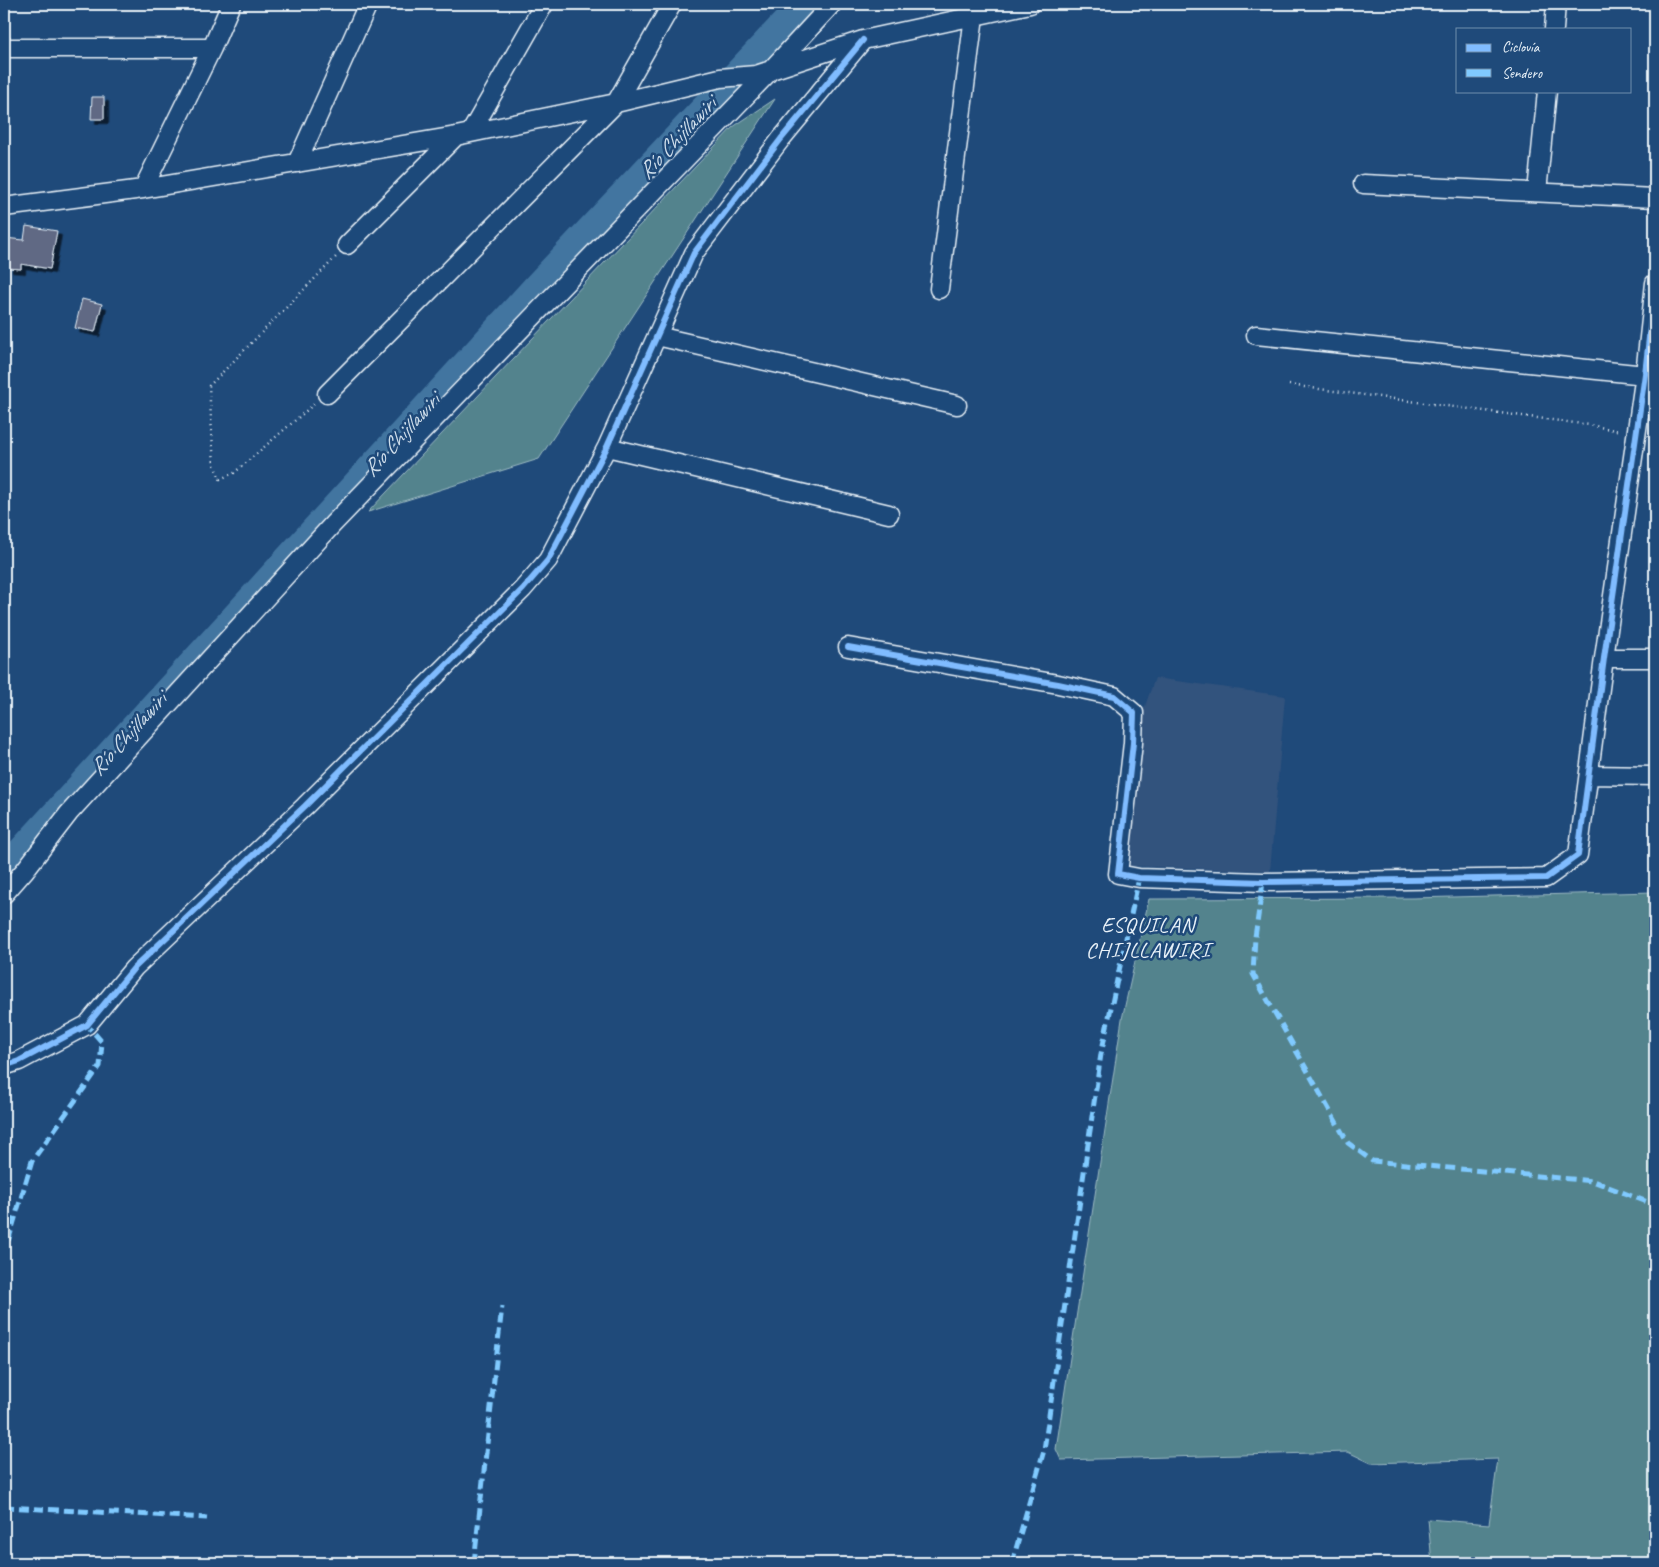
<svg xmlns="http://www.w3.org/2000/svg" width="1659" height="1567" viewBox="0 0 1659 1567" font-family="Caveat,sans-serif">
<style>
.built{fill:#33537d}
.green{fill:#52838d;stroke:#9dbac2}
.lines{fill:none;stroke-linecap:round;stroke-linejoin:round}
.river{stroke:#4375a0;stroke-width:28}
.building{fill:#616984;stroke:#e8f1f8;filter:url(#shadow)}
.minor-casing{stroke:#e8f1f8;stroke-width:21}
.path{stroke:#e8f1f8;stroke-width:2.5;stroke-dasharray:1 4;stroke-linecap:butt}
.minor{stroke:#1f4a7a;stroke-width:18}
.quiet{stroke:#80caff;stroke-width:5;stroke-dasharray:10 5;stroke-linecap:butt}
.cycleway-casing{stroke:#1f4a7a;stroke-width:9}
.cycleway{stroke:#80bcff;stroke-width:6}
.labels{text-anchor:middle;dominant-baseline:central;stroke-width:5;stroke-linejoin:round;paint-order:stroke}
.water-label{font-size:22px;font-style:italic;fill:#cfdeeb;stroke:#1f4a7a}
.neighbourhood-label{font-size:22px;letter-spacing:1px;fill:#e8f1f8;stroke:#1f4a7a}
</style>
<defs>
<filter id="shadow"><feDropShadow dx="4.5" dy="4.5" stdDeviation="0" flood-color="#0009"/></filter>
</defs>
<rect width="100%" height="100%" fill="#1f4a7a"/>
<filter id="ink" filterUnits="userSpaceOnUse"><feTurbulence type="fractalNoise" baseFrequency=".02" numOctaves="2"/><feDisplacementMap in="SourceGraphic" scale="10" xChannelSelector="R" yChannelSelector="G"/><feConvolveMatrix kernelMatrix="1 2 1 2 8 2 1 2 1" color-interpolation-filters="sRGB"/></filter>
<g filter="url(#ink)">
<path class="built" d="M1155 678 1285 696 1270 871 1130 866 1144 709Z"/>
<path class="green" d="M775 99 539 459 368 512 733 127Z
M1655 890V1563H1432L1428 1519 1489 1524 1498 1459 1371 1463 1348 1452 1061 1460 1056 1449 1122 1019 1149 899 1412 898 1655 892Z"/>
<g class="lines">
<path class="river" d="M4 870 539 284 803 4"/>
</g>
<path class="building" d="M92 97H104V119H91Z
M26 226 57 231 50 269 21 264V269L8 268 9 250 4 249V238L24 240Z
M82 299 102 304 95 332 75 328Z"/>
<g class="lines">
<defs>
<path id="minor" d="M1554 29 1556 4
M4 48H212
M471 132 544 4
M297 163 368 4
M1363 184 1655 198
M143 189 212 48 231 4
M1537 192 1547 91
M4 207 143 189 456 136 616 103 720 78 756 75 863 40 1030 4
M347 245 456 136
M939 289 974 16
M1256 335 1655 376
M657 336 957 405
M327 394 616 103 672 4
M607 447 889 514
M848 647 1058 684 1114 696 1134 713 1133 743 1118 874 1139 878 1263 882 1546 878 1578 855 1604 658 1645 374 1655 283
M1604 658H1655
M1589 775 1655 776
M4 894 25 870 69 813 333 524 770 71 832 4
M4 1066 19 1061 87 1025 134 968 305 806 523 589 548 560 607 447 694 253 781 139 863 40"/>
</defs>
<use href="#minor" class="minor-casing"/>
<path class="path" d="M1289 385 1590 425 1620 431
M314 404 234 473 220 479 214 465 209 386 336 257"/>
<use href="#minor" class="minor"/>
<path class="quiet" d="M1263 882 1255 937 1253 974 1348 1143 1372 1161 1593 1181 1655 1205
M4 1255 32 1161 100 1066 102 1042 87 1025
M4 1507 207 1518
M474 1563 502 1306
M1012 1563 1044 1450 1101 1054 1139 878"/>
<defs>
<path id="cycleway" d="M848 647 1058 684 1114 696 1134 713 1133 743 1118 874 1139 878 1263 882 1546 878 1578 855 1604 658 1645 374 1655 283
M4 1066 19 1061 87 1025 134 968 305 806 523 589 548 560 607 447 694 253 781 139 863 40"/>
</defs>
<use href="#cycleway" class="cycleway-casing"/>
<use href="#cycleway" class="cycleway"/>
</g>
</g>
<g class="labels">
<g class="water-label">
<text transform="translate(677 138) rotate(-47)">Río Chijllawiri</text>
<text transform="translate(401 435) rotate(-48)">Río Chijllawiri</text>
<text transform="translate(128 734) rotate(-48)">Río Chijllawiri</text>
</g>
<g class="neighbourhood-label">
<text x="1148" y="925">ESQUILAN<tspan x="1148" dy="25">CHIJLLAWIRI</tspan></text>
</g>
</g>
<rect width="1659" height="1567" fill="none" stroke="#1f4a7a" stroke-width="20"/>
<rect x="10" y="10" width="1639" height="1547" fill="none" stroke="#e8f1f8" stroke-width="2" filter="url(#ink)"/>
<rect x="1456" y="28" width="175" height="65" fill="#1f4a7a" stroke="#6f8dac"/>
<rect x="1466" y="44" width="25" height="8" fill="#80bcff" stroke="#6f8dac"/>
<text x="1502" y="52" font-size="15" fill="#e8f1f8">Ciclovía</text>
<rect x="1466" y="69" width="25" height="8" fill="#80caff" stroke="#6f8dac"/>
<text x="1502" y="78" font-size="15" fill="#e8f1f8">Sendero</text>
</svg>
